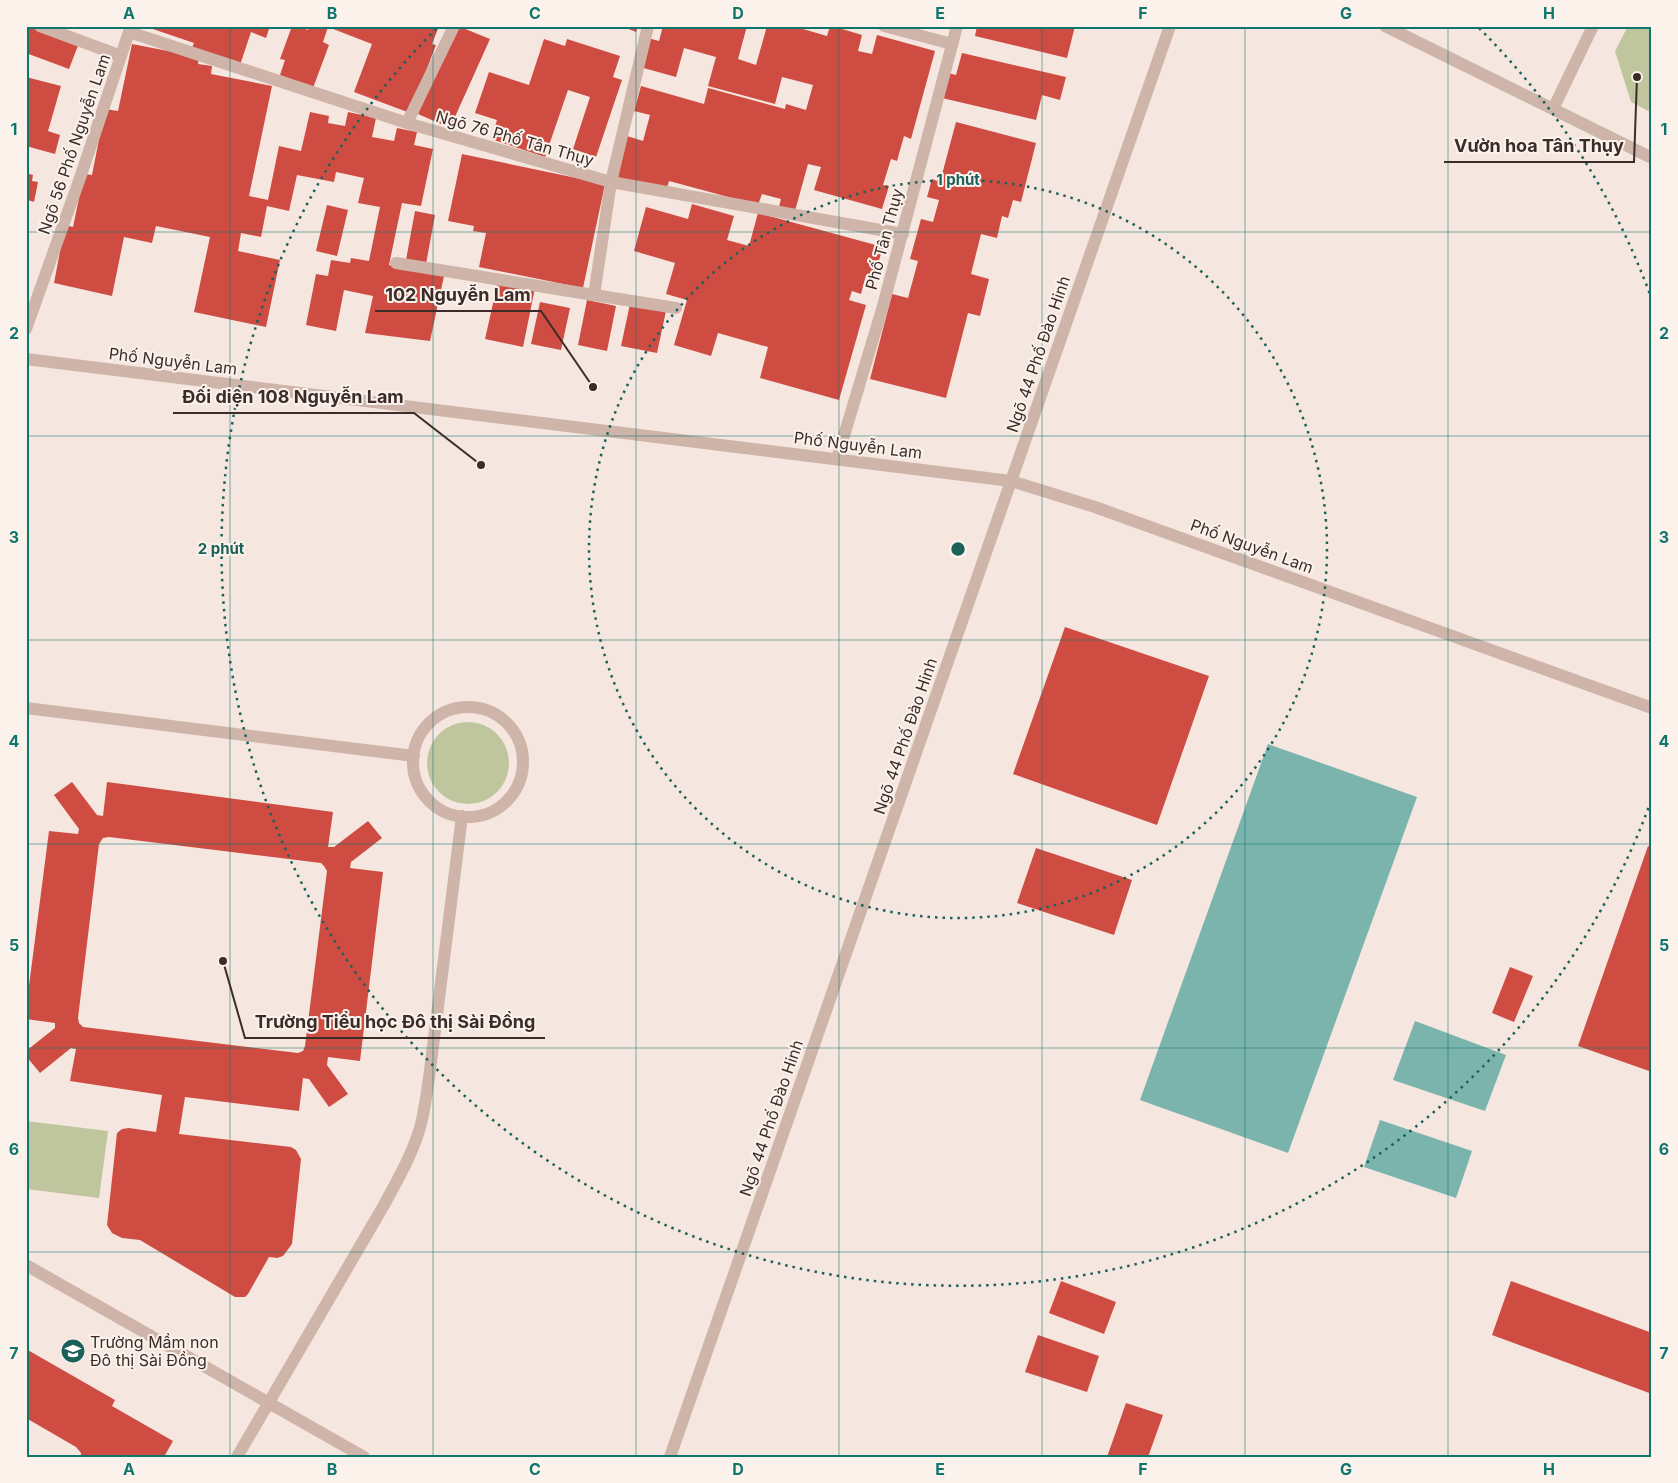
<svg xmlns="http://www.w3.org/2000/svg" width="1678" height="1483" viewBox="0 0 1678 1483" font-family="Inter,sans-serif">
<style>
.green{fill:#bfc59d}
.water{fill:#7bb4ad}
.building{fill:#cf4c43;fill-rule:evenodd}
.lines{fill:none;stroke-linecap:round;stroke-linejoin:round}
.minor{stroke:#ceb4a9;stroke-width:12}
.grid{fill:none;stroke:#0f766e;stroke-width:1;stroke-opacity:0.55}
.ring{fill:none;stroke:#1b6059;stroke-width:2.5;stroke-dasharray:2.5 5}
.labels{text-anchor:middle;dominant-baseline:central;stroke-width:4;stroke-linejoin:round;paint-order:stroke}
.street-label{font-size:16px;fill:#3b2c29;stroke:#fbf2ec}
.poi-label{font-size:16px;fill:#3b2c29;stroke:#fbf2ec;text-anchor:start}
.centre{fill:#1b6059;stroke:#fbf2ec;stroke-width:2.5}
.ring-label{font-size:15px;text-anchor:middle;font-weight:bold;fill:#1b6059;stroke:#fbf2ec;stroke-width:4;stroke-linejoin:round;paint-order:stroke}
.leader{fill:none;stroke:#3b2c29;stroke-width:2}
.callout-dot{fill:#3b2c29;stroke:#fbf2ec;stroke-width:2}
.callout-label{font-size:18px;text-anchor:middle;font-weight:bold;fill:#3b2c29;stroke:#fbf2ec;stroke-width:4;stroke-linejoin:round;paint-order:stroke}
.neatline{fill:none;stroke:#0f766e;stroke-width:2}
.grid-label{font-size:16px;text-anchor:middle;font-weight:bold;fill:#0f766e}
</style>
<rect width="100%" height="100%" fill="#f5e6df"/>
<path class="green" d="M1628 26H1652V113L1631 102 1615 51Z
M427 763a41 41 0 1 1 82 0a41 41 0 1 1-82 0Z
M26 1121 108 1131 99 1198 26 1189Z"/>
<path class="water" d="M1268 744 1417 797 1288 1153 1140 1100Z
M1415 1021 1506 1055 1485 1111 1393 1080Z
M1380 1120 1472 1151 1456 1198 1364 1167Z"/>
<path class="building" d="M26 26H33L79 43 69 69 26 53Z
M144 26H270L266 38 251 32 240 65 191 50 194 43Z
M292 26H297L308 30 310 26H439L432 44 436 45 410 113 354 92 372 44 328 27 323 42 329 45 313 88 280 75 285 60 280 59Z
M458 26 490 39 450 128 418 114Z
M621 26H638L636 32Z
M663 26H747L738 59 756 65 767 26H796V27L827 36 830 26H832L862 35 858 51 872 54 877 35 935 51 911 139 904 136 897 161 891 159 883 185 889 186 882 209 814 190 821 167 808 164 795 211 779 207 781 199 762 194 758 205 669 181 666 191 616 177 627 136 643 141 650 115 634 111 641 86 704 104 708 88 785 109 786 104 806 110 813 85 782 77 775 104 708 86 716 57 684 48 676 77 640 67 648 38 659 41Z
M977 26H1075L1067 58 975 36Z
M544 39 565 46 567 39 620 56 613 77 622 80 596 157 573 149 590 97 568 90 545 157 491 139 497 120 475 113 489 72 529 85Z
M132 44 199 57 198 64 212 66 211 74 272 86 249 196 268 200 279 146 301 151 310 112 329 116 328 123 345 126 348 112 376 118 372 137 394 141 397 128 417 132 414 145 433 149 421 206 402 203 389 265 444 276 430 341 365 333 373 296 344 290 336 331 306 325 316 274 328 276 331 260 350 263 351 258 369 261 380 207 358 203 364 178 336 172 334 182 297 175 289 211 267 206 261 237 241 233 238 251 280 260 266 327 194 312 210 237 156 226 152 243 124 237 112 296 54 283 65 225 73 227 84 174 92 175 105 109 118 111Z
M962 53 1066 77 1060 100 1042 95 1036 120 942 98 948 73 956 75Z
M26 77 61 86 48 131 60 135 55 154 26 146Z
M956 122 1036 143 1021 202 1013 200 1008 218 1002 216 997 238 981 234 971 274 989 279 980 316 968 313 946 398 870 379 892 294 908 298 918 261 910 259 921 219 933 222 939 200 927 197 932 179 940 182Z
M462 154 605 184 583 288 479 267 486 233 473 231 474 226 448 221Z
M26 173 33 175 32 181 38 182 34 202 28 200 27 206Z
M692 204 734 216 727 240 749 246 758 213 883 247 874 277 866 275 861 294 852 291 849 300 866 305 839 400 760 378 768 347 718 333 711 356 674 345 687 300 666 294 675 263 634 251 646 207 688 219Z
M327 205 348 210 337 256 316 251Z
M415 211 435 215 426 264 406 260Z
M498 281 535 288 523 347 485 339Z
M587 300 616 306 607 351 578 345Z
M540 302 570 308 561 350 531 344Z
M630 304 666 311 657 353 621 346Z
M1065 627 1209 676 1157 825 1013 774Z
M72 782 97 815 103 816 107 782 333 812 328 847H334L368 821 382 838 351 862 350 868 383 872 360 1061 328 1057 327 1065 348 1094 329 1107 309 1079 303 1078 299 1111 185 1097 179 1134 291 1147 296 1150 301 1159 292 1244 283 1256 277 1258 269 1257 248 1294 245 1297H235L140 1240 122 1238 112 1233 107 1225 117 1133 122 1129 129 1128 156 1132 162 1095 70 1081 76 1049 71 1048 40 1073 26 1056V1051L55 1028V1023L26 1019V1009L49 831 78 834 79 829 54 795ZM109 837 321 863 324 866 327 871 305 1046 303 1051 298 1053 83 1027 79 1023 78 1018 99 844 103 838Z
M1648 846 1652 847V1072L1578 1046Z
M1036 848 1132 880 1114 935 1017 903Z
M1510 967 1533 976 1514 1022 1492 1013Z
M1061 1281 1116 1302 1104 1334 1049 1313Z
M1511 1281 1652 1333V1394L1492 1335Z
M1038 1335 1099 1356 1087 1392 1025 1372Z
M26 1349 115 1400 112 1406 173 1441 164 1457H81V1453L76 1447 26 1418Z
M1126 1403 1163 1415 1148 1457H1107Z"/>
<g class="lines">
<path class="minor" d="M40 26 121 56
M884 26 952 44
M1385 26 1652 158
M129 32 407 123 611 182 903 234
M1553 109 1593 26
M407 123 454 26
M396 263 594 295 611 182 648 26
M594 295 676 308
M26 329 80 178 131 26
M26 359 1011 481 1095 507 1652 708
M837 459 883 306 957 26
M413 762a55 55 0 1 1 110 0a55 55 0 1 1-110 0Z
M26 708 414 756
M26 1265 364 1457
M237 1457 384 1205C399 1177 415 1150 422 1120 425 1106 427 1092 429 1078L462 816
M670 1457 1170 26"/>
</g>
<path class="grid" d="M230 26V1457M433 26V1457M636 26V1457M839 26V1457M1042 26V1457M1245 26V1457M1448 26V1457M26 232H1652M26 436H1652M26 640H1652M26 844H1652M26 1048H1652M26 1252H1652"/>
<g class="ring">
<circle cx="958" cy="549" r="369"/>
<path d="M1651 801A737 737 0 1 1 437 28M1479 28A737 737 0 0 1 1651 297"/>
</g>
<defs>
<symbol id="school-disc" viewBox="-11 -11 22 22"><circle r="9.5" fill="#1b6059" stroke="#fbf2ec"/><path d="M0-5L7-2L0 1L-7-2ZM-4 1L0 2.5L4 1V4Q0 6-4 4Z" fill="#fff"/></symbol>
</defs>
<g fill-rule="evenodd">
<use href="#school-disc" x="59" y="1337" width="28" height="28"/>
</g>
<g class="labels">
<g class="street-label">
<text transform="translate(515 138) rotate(16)">Ngõ 76 Phố Tân Thụy</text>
<text transform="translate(74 144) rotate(-71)">Ngõ 56 Phố Nguyễn Lam</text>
<text transform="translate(884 239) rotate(-75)">Phố Tân Thụy</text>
<text transform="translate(1038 354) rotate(-71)">Ngõ 44 Phố Đào Hinh</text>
<text transform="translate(173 361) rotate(7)">Phố Nguyễn Lam</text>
<text transform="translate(858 445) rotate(7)">Phố Nguyễn Lam</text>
<text transform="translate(1252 546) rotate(20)">Phố Nguyễn Lam</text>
<text transform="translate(905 736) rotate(-71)">Ngõ 44 Phố Đào Hinh</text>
<text transform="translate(771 1118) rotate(-71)">Ngõ 44 Phố Đào Hinh</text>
</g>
<g class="poi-label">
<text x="90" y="1342">Trường Mầm non<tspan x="90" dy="18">Đô thị Sài Đồng</tspan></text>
</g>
</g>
<circle cx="958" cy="549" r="8" class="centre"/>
<g class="ring-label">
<text x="958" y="185">1 phút</text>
<text x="221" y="554">2 phút</text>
</g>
<path class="leader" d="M1637 77L1634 162H1444M593 387L541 311H375M481 465L414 413H173M223 961L245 1038H545"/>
<g class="callout-dot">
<circle cx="1637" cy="77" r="5"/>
<circle cx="593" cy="387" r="5"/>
<circle cx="481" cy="465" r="5"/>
<circle cx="223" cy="961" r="5"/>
</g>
<g class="callout-label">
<text x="1539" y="152">Vườn hoa Tân Thụy</text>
<text x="458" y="301">102 Nguyễn Lam</text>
<text x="293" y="403">Đối diện 108 Nguyễn Lam</text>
<text x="395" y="1028">Trường Tiểu học Đô thị Sài Đồng</text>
</g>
<rect width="1678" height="1483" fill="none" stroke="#fbf2ec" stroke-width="55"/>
<rect x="28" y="28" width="1622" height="1428" class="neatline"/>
<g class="grid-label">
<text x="129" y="19">A</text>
<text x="332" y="19">B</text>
<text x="535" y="19">C</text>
<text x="738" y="19">D</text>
<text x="940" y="19">E</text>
<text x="1143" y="19">F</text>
<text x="1346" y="19">G</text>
<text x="1549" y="19">H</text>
<text x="14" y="135">1</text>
<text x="1664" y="135">1</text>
<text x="14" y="339">2</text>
<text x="1664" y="339">2</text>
<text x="14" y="543">3</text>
<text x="1664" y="543">3</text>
<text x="14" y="747">4</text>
<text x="1664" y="747">4</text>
<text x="14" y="951">5</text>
<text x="1664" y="951">5</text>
<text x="14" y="1155">6</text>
<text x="1664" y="1155">6</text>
<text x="14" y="1359">7</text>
<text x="1664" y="1359">7</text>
<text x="129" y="1475">A</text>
<text x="332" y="1475">B</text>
<text x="535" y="1475">C</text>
<text x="738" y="1475">D</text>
<text x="940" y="1475">E</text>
<text x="1143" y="1475">F</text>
<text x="1346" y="1475">G</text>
<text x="1549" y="1475">H</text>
</g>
</svg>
